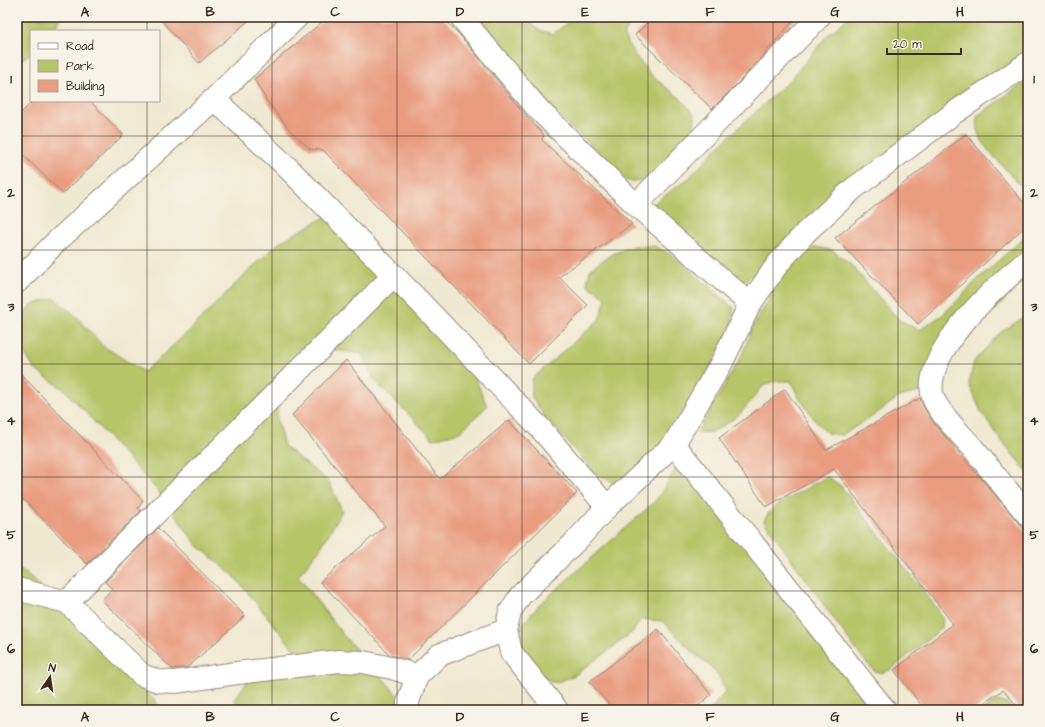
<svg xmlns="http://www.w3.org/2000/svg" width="1045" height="727" viewBox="0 0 1045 727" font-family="'Architects Daughter',sans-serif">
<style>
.green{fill:#b6c568;stroke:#787843}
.building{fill:#e99c80}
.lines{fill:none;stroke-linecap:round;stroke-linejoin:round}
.street-casing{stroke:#968a78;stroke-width:24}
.street{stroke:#fff;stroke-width:22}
.grid{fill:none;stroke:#3b2a1e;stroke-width:1;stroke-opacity:0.55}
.neatline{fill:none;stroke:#3b2a1e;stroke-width:1.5}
.grid-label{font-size:13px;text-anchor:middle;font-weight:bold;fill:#3b2a1e}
</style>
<rect width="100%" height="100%" fill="#f7f3e8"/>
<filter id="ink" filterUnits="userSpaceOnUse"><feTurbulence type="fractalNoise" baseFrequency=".025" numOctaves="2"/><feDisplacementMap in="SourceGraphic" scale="8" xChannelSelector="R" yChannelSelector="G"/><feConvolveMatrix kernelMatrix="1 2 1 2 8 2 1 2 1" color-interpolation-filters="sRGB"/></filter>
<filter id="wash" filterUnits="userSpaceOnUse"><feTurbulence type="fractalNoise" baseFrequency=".012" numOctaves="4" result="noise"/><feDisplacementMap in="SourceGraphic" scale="16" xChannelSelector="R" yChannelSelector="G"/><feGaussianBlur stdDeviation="0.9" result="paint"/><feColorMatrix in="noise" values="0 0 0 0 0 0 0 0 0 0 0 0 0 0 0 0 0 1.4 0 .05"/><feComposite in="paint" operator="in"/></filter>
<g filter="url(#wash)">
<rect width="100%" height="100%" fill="#f0e9d2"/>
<path class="green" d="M17 17H61L53 31H31V53L17 63Z
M478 17H525L538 30 553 34 575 17H636L623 35 634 54 653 77 680 98 695 115 694 131 646 181H626L590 144 559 118 502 50Z
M849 17H1028V56L741 284 687 238 653 204 689 178 720 145 791 79 827 36Z
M1028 80V194L988 150 978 134 977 116Z
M332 213 446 339 475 377 487 406 460 432 433 439 374 380 362 354 330 349 279 384 277 419 284 446 329 482 342 511 320 549 298 576 343 635 380 675 410 710H241L234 700 258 667 297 653 233 575 197 545 156 489 65 390 34 369 17 340V322L31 305 54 298 75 315 103 346 144 372 189 331 244 275 280 242Z
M1028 234V277L970 335 943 359 933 388 899 397 873 416 842 435 827 433 817 423 798 396 791 381H775L763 386 740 414 726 424 712 432 697 433 742 355 752 328 767 303 774 287 801 254 816 247 832 250 852 266 899 320 919 330 941 316 957 301 977 280Z
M633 246H654L674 256 734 308 731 330 674 430 633 479 613 483 594 472 544 416 532 397V379L599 320 606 298 587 284 590 270 610 255Z
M1028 314V473L1001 440 981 412 969 384 974 361 1000 333Z
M686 453 889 710H710L726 691 716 671 695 654 662 621 641 619 633 632 575 675 556 683 536 674 521 650 523 624 540 604 643 512 657 499Z
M828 477 841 486 939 611 943 621 942 628 890 670 882 673 874 671 859 654 764 521C769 508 783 502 795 495 806 489 816 481 828 477Z
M17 570 26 572 164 710H17Z
M999 701 1008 704 1013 710H983L992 703Z"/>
<g id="blocks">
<path class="building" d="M158 17H253L199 63Z
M328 17H442L459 34 528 118 544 135 542 140 632 224 559 277 588 305 529 364 323 150 310 149 289 129 266 100 254 79Z
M653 17H797L740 81 712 109 635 35Z
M33 101H90L123 135 63 194 17 149V117Z
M966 134 1028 208V224L918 324 835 238Z
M346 360 440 479 509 420 577 493 408 660 390 655 320 582 385 526 292 415Z
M17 370 143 501 138 508 141 511 87 564 17 493Z
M785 389 826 450 920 398 923 406 933 422 1028 534V710H1021L1003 690 973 710H925L894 670 953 624 834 469 766 507 719 438Z
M158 528 245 616 188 667 172 669 102 600 112 589 105 582Z
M658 629 711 695 693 710H614L589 682Z"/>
</g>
</g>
<g filter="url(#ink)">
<use href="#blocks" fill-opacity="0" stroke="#968a78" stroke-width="1"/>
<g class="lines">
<defs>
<path id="street" d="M461 17 538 109 636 205 819 17
M214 99 286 166 419 301 541 429 607 507 674 444 722 362 750 304 777 265 806 232 853 189 954 113 1028 63
M636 205 750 304
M1028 260C996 286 925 349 932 394 935 410 961 434 972 447 991 470 1009 493 1028 515
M17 282 56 242 214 99 297 17
M674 444 885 710
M17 589 67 602 142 675 158 681 175 682 237 673 339 661 363 662 392 668 417 676
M67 602 394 275
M408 710V702L417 676 439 655 506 630
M557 710 511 652 506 630 510 612 520 596 576 541 607 507"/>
</defs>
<use href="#street" class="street-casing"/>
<use href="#street" class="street"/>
</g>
</g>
<path class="grid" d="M147 17V31M272 17V710M397 17V710M522 17V710M648 17V710M773 17V710M898 17V710M147 101V710M17 136H1028M17 250H1028M17 364H1028M17 477H1028M17 591H1028"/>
<rect width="1045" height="727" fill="none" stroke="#f7f3e8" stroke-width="44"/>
<rect x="30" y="30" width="130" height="72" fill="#f7f3e8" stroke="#aca397"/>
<rect x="38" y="43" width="20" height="6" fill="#ffffff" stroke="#aca397"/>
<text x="66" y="50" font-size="12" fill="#3b2a1e">Road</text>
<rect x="38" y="60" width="20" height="12" fill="#b6c568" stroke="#aca397"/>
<text x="66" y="70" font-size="12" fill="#3b2a1e">Park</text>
<rect x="38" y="80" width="20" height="12" fill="#e99c80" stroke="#aca397"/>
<text x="66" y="90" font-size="12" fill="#3b2a1e">Building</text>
<g transform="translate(50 677) rotate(13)" stroke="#f7f3e8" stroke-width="3" paint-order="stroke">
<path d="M0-3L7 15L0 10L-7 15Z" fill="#3b2a1e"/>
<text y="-6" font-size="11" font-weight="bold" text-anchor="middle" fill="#3b2a1e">N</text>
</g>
<path d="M887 48v6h74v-6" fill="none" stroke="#3b2a1e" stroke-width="2"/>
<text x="893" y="48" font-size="12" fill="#3b2a1e" stroke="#f7f3e8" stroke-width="3" paint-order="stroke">20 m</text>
<rect x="22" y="22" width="1001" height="683" class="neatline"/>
<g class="grid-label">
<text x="85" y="16">A</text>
<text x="210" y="16">B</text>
<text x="335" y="16">C</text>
<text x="460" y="16">D</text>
<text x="585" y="16">E</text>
<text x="710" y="16">F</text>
<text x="835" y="16">G</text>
<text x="960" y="16">H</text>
<text x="11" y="83">1</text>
<text x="1034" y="83">1</text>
<text x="11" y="197">2</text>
<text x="1034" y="197">2</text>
<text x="11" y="311">3</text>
<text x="1034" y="311">3</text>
<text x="11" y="425">4</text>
<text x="1034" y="425">4</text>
<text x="11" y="539">5</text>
<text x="1034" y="539">5</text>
<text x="11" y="653">6</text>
<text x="1034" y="653">6</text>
<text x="85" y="721">A</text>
<text x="210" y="721">B</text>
<text x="335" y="721">C</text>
<text x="460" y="721">D</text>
<text x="585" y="721">E</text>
<text x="710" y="721">F</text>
<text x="835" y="721">G</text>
<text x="960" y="721">H</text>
</g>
</svg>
